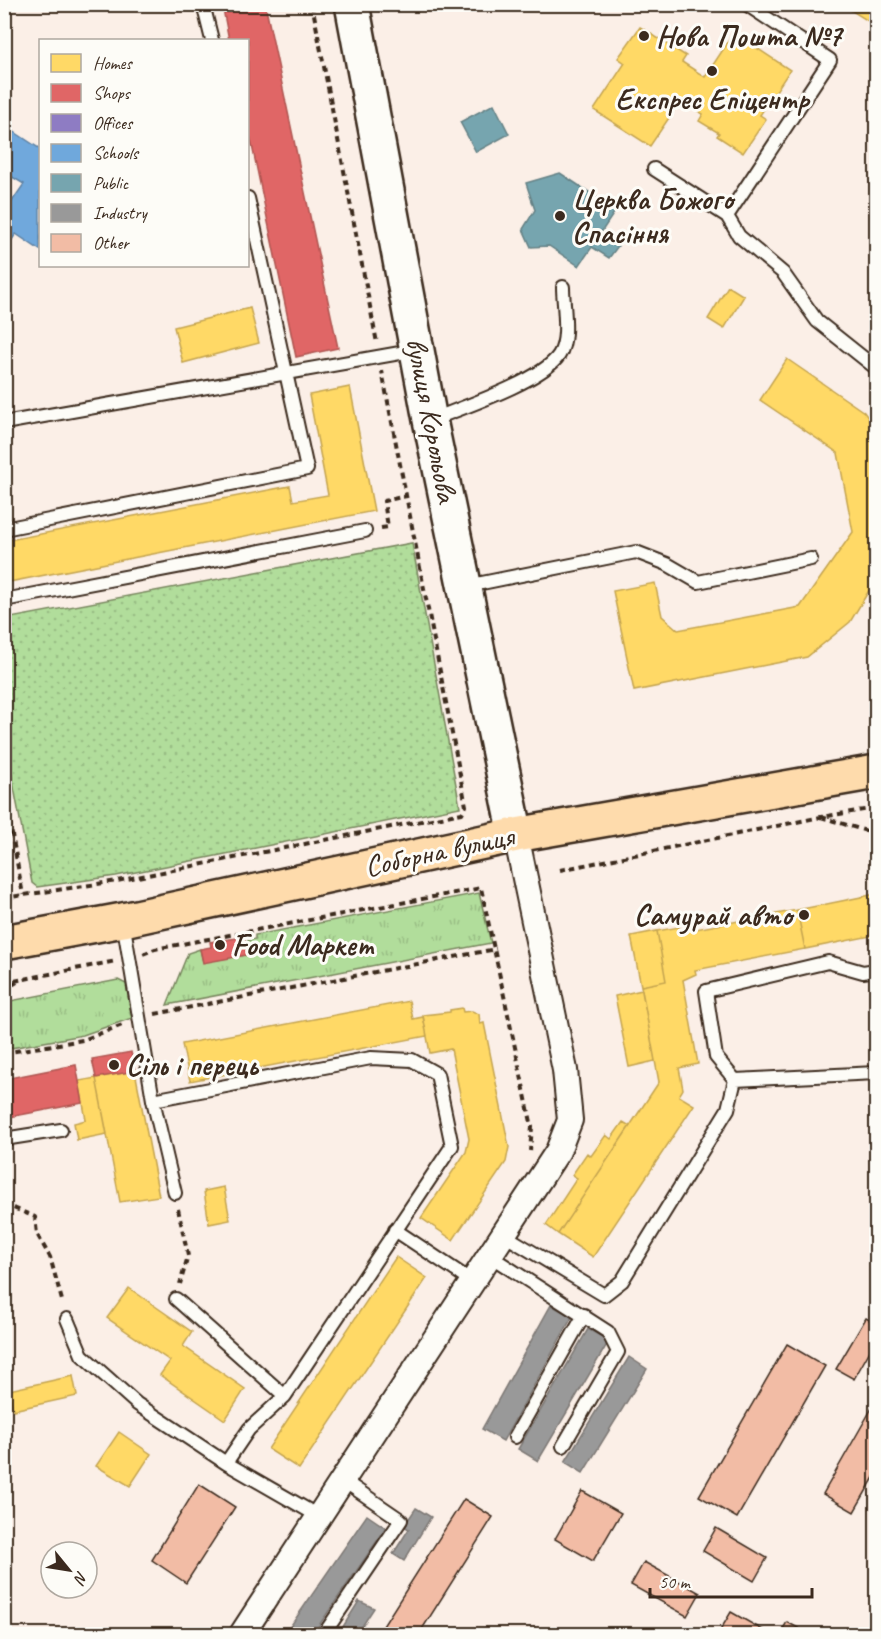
<svg xmlns="http://www.w3.org/2000/svg" width="881" height="1639" viewBox="0 0 881 1639" font-family="Caveat,sans-serif">
<style>
.grass{fill:url(#grass-tufts);stroke:#76845c;stroke-width:1.5}
.park{fill:url(#park-dots);stroke:#76845c;stroke-width:1.5}
.homes{fill:#ffd966;stroke:#c4a450;stroke-width:1.5}
.shops{fill:#e06666;stroke:#ae5450;stroke-width:1.5}
.offices{fill:#8e7cc3;stroke:#756392;stroke-width:1.5}
.schools{fill:#6fa8dc;stroke:#5f82a3;stroke-width:1.5}
.public{fill:#76a5af;stroke:#648084;stroke-width:1.5}
.industry{fill:#999;stroke:#7d7874;stroke-width:1.5}
.building{fill:#f2bca5;stroke:#3b2a1e;stroke-width:1.5}
.lines{fill:none;stroke-linecap:round;stroke-linejoin:round}
.lane-casing{stroke:#3b2a1e;stroke-width:16}
.street-casing{stroke:#3b2a1e;stroke-width:28}
.secondary-casing{stroke:#3b2a1e;stroke-width:38}
.primary-casing{stroke:#3b2a1e;stroke-width:38}
.path{stroke:#3b2a1e;stroke-width:4;stroke-dasharray:6 4.5;stroke-linecap:butt}
.lane{stroke:#fdfcf7;stroke-width:12}
.street{stroke:#fdfcf7;stroke-width:24}
.secondary{stroke:#fdfcf7;stroke-width:33}
.primary{stroke:#fedbac;stroke-width:33}
.poi-dot{fill:#3b2a1e;stroke:#fdfcf7;stroke-width:2}
.labels{text-anchor:middle;dominant-baseline:central;stroke-width:6;stroke-linejoin:round;paint-order:stroke}
.poi-label{font-size:30px;font-weight:bold;fill:#3b2a1e;stroke:#fdfcf7;text-anchor:start}
.street-label{font-size:30px;fill:#3b2a1e;stroke:#fdfcf7}
</style>
<defs>
<pattern id="grass-tufts" width="24" height="20" patternUnits="userSpaceOnUse" patternTransform="scale(1.5)"><rect width="24" height="20" fill="#b1dd9b"/><path d="M3 7l-1-3M5 7V3M7 7l1-3M15 17l-1-3M17 17v-4M19 17l1-3" fill="none" stroke="#99be85"/></pattern>
<pattern id="park-dots" width="8" height="8" patternUnits="userSpaceOnUse" patternTransform="scale(1.5)"><rect width="8" height="8" fill="#b1dd9b"/><path d="M2 2h.1M6 6h.1" fill="none" stroke="#99be85" stroke-width="1.8" stroke-linecap="round"/></pattern>
</defs>
<rect width="100%" height="100%" fill="#fbefe7"/>
<filter id="ink" filterUnits="userSpaceOnUse"><feTurbulence type="fractalNoise" baseFrequency=".0167" numOctaves="2"/><feDisplacementMap in="SourceGraphic" scale="12" xChannelSelector="R" yChannelSelector="G"/><feConvolveMatrix kernelMatrix="1 2 1 2 8 2 1 2 1" color-interpolation-filters="sRGB"/></filter>
<g filter="url(#ink)">
<path class="grass" d="M479 893 491 943 167 1005 188 953 200 949 203 962 247 955 245 941 255 939V935Z
M118 980 126 984 132 1018 83 1035 5 1049V1002Z"/>
<path class="park" d="M412 543 460 807 116 876 37 887 32 883 5 740V619Z"/>
<path class="homes" d="M841 4H876V26Z
M640 27 686 56 682 62 705 77 734 33 790 70 760 115 766 119 743 153 717 136 719 133 699 121 703 114 681 100 650 146 594 110 625 63 618 58Z
M728 286 744 296 724 329 708 319Z
M250 308 259 343 183 363 174 327Z
M787 359 864 412 876 429V579L850 622 807 657 634 691 613 591 655 583 662 616 678 630 800 607 853 532 838 453 760 400Z
M350 387 374 511 4 583V541L290 486 293 501 328 495 309 395Z
M876 894V935L805 949 797 910Z
M797 910 805 949 695 970 696 974 683 980 698 1064 679 1068 683 1089 679 1096 694 1105 593 1257 558 1234 659 1082 641 986 666 981 657 931 679 927 680 932Z
M657 931 666 981 641 986 631 936Z
M642 990 655 1061 629 1067 615 996Z
M409 1001 413 1019 423 1017 427 1036 190 1081 182 1044Z
M462 1008 463 1012 472 1011 479 1014 480 1024 484 1023 509 1147 506 1162 453 1240 421 1218 466 1152 469 1139 451 1049 430 1053 423 1015 450 1012V1010Z
M135 1071 159 1196 120 1202 96 1078Z
M96 1078 107 1134 77 1140 74 1123 86 1120 79 1081Z
M623 1122 630 1126 558 1234 546 1225 577 1178 572 1175 587 1153 591 1156 606 1135 611 1139Z
M224 1187 230 1220 209 1224 204 1191Z
M396 1257 427 1278 299 1469 268 1449Z
M129 1288 192 1332 183 1346 245 1389 225 1420 160 1375 170 1361 107 1318Z
M73 1376 77 1396 13 1410 9 1390Z
M119 1432 151 1454 130 1486 96 1466Z"/>
<path class="shops" d="M222 4H265L338 348 296 357 248 126V40H229Z
M244 937 247 955 203 963 200 949 211 947 210 942Z
M131 1052 135 1071 96 1078 92 1059Z
M76 1065 83 1103 4 1118V1079Z"/>
<path class="offices" d="M96 1626 109 1634H91Z"/>
<path class="schools" d="M10 129 40 149V250L16 234 4 251V213L24 184 4 172V137Z"/>
<path class="public" d="M494 104 509 134 476 152 460 122Z
M560 173 616 210 600 234 618 246 609 258 592 247 579 266 549 246 531 247 523 229 535 210 526 183Z"/>
<path class="industry" d="M551 1305 572 1317 503 1441 482 1429Z
M588 1329 609 1341 538 1461 518 1449Z
M629 1357 647 1369 583 1473 565 1462Z
M416 1508 431 1517 404 1561 393 1554 409 1529 404 1526Z
M367 1515 386 1528 313 1634H285Z
M359 1601 374 1608 357 1634H342L339 1633Z"/>
<path class="building" d="M866 1318 876 1324V1340L854 1379 836 1369Z
M787 1344 825 1366 737 1518 699 1496Z
M876 1401V1474L854 1512 823 1494Z
M199 1484 235 1507 186 1583 152 1560Z
M582 1491 621 1513 593 1561 555 1539Z
M464 1499 493 1517 419 1634H378Z
M716 1528 767 1558 754 1581 703 1551Z
M644 1562 700 1593 687 1616 631 1585Z
M731 1612 770 1634H718Z
M787 1622 809 1634H780Z"/>
<g class="lines">
<defs>
<path id="lane" d="M203 4 212 40
M654 169 727 216 830 60 746 4
M727 216 739 236 783 273 817 321 876 368
M431 420C461 408 542 381 559 355 570 338 563 306 563 287
M4 423 417 350
M4 529 307 469 248 198
M467 586 636 552 667 564 698 582 811 559
M4 600 365 531
M123 921 153 1100 175 1193
M735 1080 716 1057 706 991 828 962 863 972 876 970
M153 1100 371 1058 412 1060 437 1074 452 1146 285 1396 249 1429 226 1463
M4 1139 61 1130
M395 1230 473 1282
M504 1235 604 1295 622 1281 728 1109 735 1080 876 1073
M490 1256 608 1332 618 1352 563 1446
M176 1299 285 1396
M67 1319 82 1355 137 1404 226 1463 320 1517
M515 1437 584 1315
M324 1634 401 1520 344 1481"/>
<path id="street" d="M242 1634 558 1151 570 1120 565 1070 516 835"/>
<path id="secondary" d="M352 4 430 420 516 835"/>
<path id="primary" d="M4 942 123 920 516 835 876 772"/>
</defs>
<use href="#lane" class="lane-casing"/>
<use href="#street" class="street-casing"/>
<use href="#secondary" class="secondary-casing"/>
<use href="#primary" class="primary-casing"/>
<path class="path" d="M312 4 377 343
M381 528 388 527 384 501 406 496
M4 791 23 895
M821 817 876 834
M560 870 821 817 876 808
M4 898 117 881 462 813 466 806 382 371
M143 954 155 949 481 888 532 1127 530 1151
M4 983 116 961
M4 990 17 982
M155 1014 496 949
M4 1053 83 1040 125 1024
M4 1204 35 1217 37 1234 50 1257 63 1304
M178 1209 188 1256 180 1284"/>
<use href="#lane" class="lane"/>
<use href="#street" class="street"/>
<use href="#secondary" class="secondary"/>
<use href="#primary" class="primary"/>
</g>
</g>
<g class="poi-dot">
<circle cx="644" cy="36" r="6"/>
<circle cx="712" cy="71" r="6"/>
<circle cx="560" cy="216" r="6"/>
<circle cx="804" cy="915" r="6"/>
<circle cx="220" cy="945" r="6"/>
<circle cx="114" cy="1065" r="6"/>
</g>
<g class="labels">
<g class="poi-label">
<text x="656" y="36">Нова Пошта №7</text>
<text x="712" y="99" text-anchor="middle">Експрес Епіцентр</text>
<text x="572" y="199">Церква Божого<tspan x="572" dy="34">Спасіння</tspan></text>
<text x="792" y="915" text-anchor="end">Самурай авто</text>
<text x="232" y="945">Food Маркет</text>
<text x="126" y="1065">Сіль і перець</text>
</g>
<g class="street-label">
<text transform="translate(432 420) rotate(79)">вулиця Корольова</text>
<text transform="translate(439 851) rotate(-12)">Соборна вулиця</text>
</g>
</g>
<rect width="881" height="1639" fill="none" stroke="#fdfcf7" stroke-width="24"/>
<rect x="12" y="12" width="857" height="1615" fill="none" stroke="#3b2a1e" stroke-width="2" filter="url(#ink)"/>
<rect x="39" y="39" width="210" height="228" fill="#fdfcf7" stroke="#afa8a0" stroke-width="1.5"/>
<rect x="51" y="54" width="30" height="18" fill="#ffd966" stroke="#afa8a0" stroke-width="1.5"/>
<text x="93" y="69" font-size="18" fill="#3b2a1e">Homes</text>
<rect x="51" y="84" width="30" height="18" fill="#e06666" stroke="#afa8a0" stroke-width="1.5"/>
<text x="93" y="99" font-size="18" fill="#3b2a1e">Shops</text>
<rect x="51" y="114" width="30" height="18" fill="#8e7cc3" stroke="#afa8a0" stroke-width="1.5"/>
<text x="93" y="129" font-size="18" fill="#3b2a1e">Offices</text>
<rect x="51" y="144" width="30" height="18" fill="#6fa8dc" stroke="#afa8a0" stroke-width="1.5"/>
<text x="93" y="159" font-size="18" fill="#3b2a1e">Schools</text>
<rect x="51" y="174" width="30" height="18" fill="#76a5af" stroke="#afa8a0" stroke-width="1.5"/>
<text x="93" y="189" font-size="18" fill="#3b2a1e">Public</text>
<rect x="51" y="204" width="30" height="18" fill="#999999" stroke="#afa8a0" stroke-width="1.5"/>
<text x="93" y="219" font-size="18" fill="#3b2a1e">Industry</text>
<rect x="51" y="234" width="30" height="18" fill="#f2bca5" stroke="#afa8a0" stroke-width="1.5"/>
<text x="93" y="249" font-size="18" fill="#3b2a1e">Other</text>
<g transform="translate(69 1570) rotate(120)"><circle r="28" fill="#fdfcf7" stroke="#afa8a0" stroke-width="1.5"/>
<path d="M0-4.5L10 22L0 15L-10 22Z" fill="#3b2a1e"/>
<text y="-9" font-size="16" font-weight="bold" text-anchor="middle" fill="#3b2a1e">N</text>
</g>
<path d="M650 1588v9h162v-9" fill="none" stroke="#3b2a1e" stroke-width="3"/>
<text x="659" y="1588" font-size="18" fill="#3b2a1e" stroke="#fdfcf7" stroke-width="4.5" paint-order="stroke">50 m</text>
</svg>
